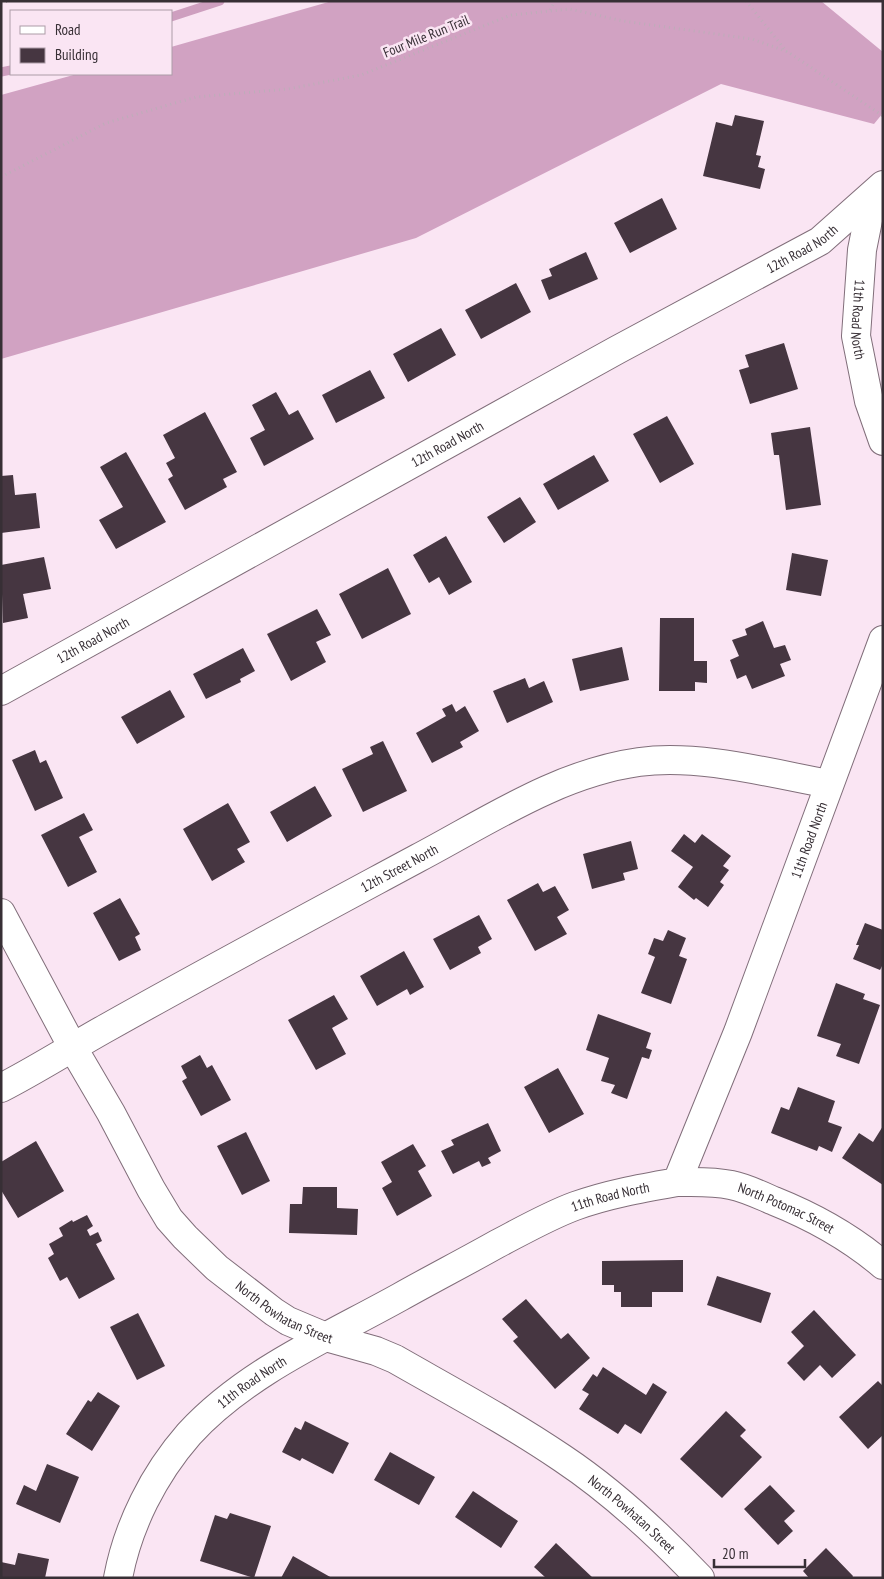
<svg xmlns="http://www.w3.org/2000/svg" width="884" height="1579" viewBox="0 0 884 1579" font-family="'PT Sans Narrow',sans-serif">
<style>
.forest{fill:#d1a2c2}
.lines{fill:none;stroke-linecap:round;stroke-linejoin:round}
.stream{stroke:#ce9fbf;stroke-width:9}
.building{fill:#463641}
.street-casing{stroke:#816e7a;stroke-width:30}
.path{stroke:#beadb9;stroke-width:3;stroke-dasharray:1 4;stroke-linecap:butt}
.street{stroke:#fff;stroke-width:28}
.labels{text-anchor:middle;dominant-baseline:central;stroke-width:5;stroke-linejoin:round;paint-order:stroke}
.street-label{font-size:14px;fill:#372f35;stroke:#fae5f3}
</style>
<rect width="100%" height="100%" fill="#fae5f3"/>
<path class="forest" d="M332 1H821L883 52V113L874 124 721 84 416 238 1 359V95L77 74H171V47Z"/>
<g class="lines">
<path class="stream" d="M171 17 220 1
M1 72 11 70"/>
</g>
<path class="building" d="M735 115 764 121 756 155 761 156 758 167 765 169 760 189 703 176 716 122 732 126Z
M662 198 677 229 630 253 614 223Z
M586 252 598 279 549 300 541 280 552 276 549 269Z
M516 283 531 312 481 339 465 310Z
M441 328 456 355 408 382 393 354Z
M784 343 798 389 750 404 739 370 749 367 745 355Z
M370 370 385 398 336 423 322 395Z
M276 392 289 415 298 410 314 439 264 466 250 438 265 430 252 405Z
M205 412 237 472 223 479 227 487 185 510 168 479 173 476 166 463 175 458 163 435Z
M667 416 694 464 660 483 633 434Z
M810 427 821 505 786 510 779 455H774L771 433Z
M126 452 166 522 116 549 99 520 123 507 100 467Z
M594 455 609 481 558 510 543 484Z
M13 475 15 495 36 493 40 528 1 533V476Z
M520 497 536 522 504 543 487 517Z
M446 536 472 582 449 595 439 577 429 583 413 555Z
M792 553 828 560 821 596 786 590Z
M44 557 51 589 23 594 28 618 3 623 1 565Z
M388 568 411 614 362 639 339 594Z
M317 609 331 635 316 642 326 662 291 681 267 634Z
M660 618H694V661H707V683L695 682V691H659Z
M763 621 774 648 785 645 791 660 780 664 785 676 752 689 746 675 737 679 730 660 739 656 732 640 747 635 745 629Z
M622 647 629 680 580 691 572 659Z
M243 648 255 671 240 679 241 682 206 699 193 674Z
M525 678 529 688 544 681 553 702 507 723 493 691Z
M170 690 185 717 137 744 121 717Z
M452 704 456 712 465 706 479 731 460 742 463 747 432 763 416 733 446 716 442 709Z
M383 741 407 791 363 812 342 769 373 754 370 747Z
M35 750 40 763 46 760 63 798 35 811 12 760Z
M315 786 332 816 287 842 270 812Z
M228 803 250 842 237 849 245 862 212 881 183 829Z
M84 813 93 830 79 837 97 872 68 887 41 835Z
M684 834 695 843 702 834 731 856 723 866 729 870 720 882 724 885 708 907 696 898 694 900 678 887 693 867 671 851Z
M631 841 638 869 623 873 625 880 592 889 583 854Z
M538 883 543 892 555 886 569 910 557 917 567 934 535 951 507 900Z
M120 898 140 934 135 937 141 950 119 961 93 913Z
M479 915 492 939 478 947 481 953 450 970 433 939Z
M865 923 883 930V964L880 970 853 959 859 945H856Z
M668 930 686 938 679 956 687 959 671 1004 641 993 655 957 648 954 654 938 663 941Z
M404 951 424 987 410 995 407 989 377 1006 360 976Z
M836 983 865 994 863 999 880 1005 859 1064 836 1056 841 1044 817 1036Z
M334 995 348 1019 332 1028 346 1054 316 1070 288 1020Z
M598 1014 651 1033 646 1048 652 1050 649 1059 642 1057 627 1099 611 1093 615 1085 601 1081 609 1058 586 1050Z
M200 1055 207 1068 212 1065 231 1100 201 1116 182 1081 187 1078 181 1066Z
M558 1068 584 1114 549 1133 524 1087Z
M798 1087 835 1101 828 1122 842 1127 832 1152 819 1146 817 1151 771 1133 781 1107 789 1110Z
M488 1123 501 1151 488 1158 491 1163 482 1167 479 1161 453 1174 441 1151 454 1145 451 1140Z
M883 1126V1185L842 1158 859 1133 873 1142Z
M246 1132 270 1181 242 1195 217 1146Z
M36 1141 64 1191 18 1218 1 1190V1162Z
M413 1144 426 1166 418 1171 432 1196 397 1216 382 1188 392 1182 381 1162Z
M303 1187H337V1208L358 1209 357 1235 289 1233 290 1204H302Z
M87 1215 93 1226 87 1230 90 1236 98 1232 102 1241 96 1244 115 1279 79 1299 67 1277 60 1281 48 1258 54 1254 49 1244 63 1236 59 1228 72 1220 73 1222Z
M683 1260V1292H652V1307H621V1292H614V1285H602V1261Z
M717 1276 771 1293 761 1323 707 1305Z
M526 1299 561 1339 568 1333 590 1358 555 1389 513 1341 518 1337 502 1319Z
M814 1310 856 1355 832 1378 820 1365 804 1381 787 1363 804 1346 791 1332Z
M138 1313 165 1366 137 1380 110 1327Z
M603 1367 646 1395 653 1383 667 1392 641 1434 625 1424 618 1434 579 1409 589 1394 582 1390 593 1374 597 1377Z
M878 1381 883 1386V1435L868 1449 839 1417Z
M98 1392 120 1406 92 1451 66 1434 88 1400 91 1402Z
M726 1411 746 1430 740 1436 762 1457 722 1498 680 1459Z
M305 1421 349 1443 333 1474 302 1458 300 1461 282 1452 295 1427 301 1430Z
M390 1452 435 1477 419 1505 374 1480Z
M47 1464 79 1477 60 1523 16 1504 24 1485 36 1491Z
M770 1485 795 1511 784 1521 793 1531 778 1545 744 1509Z
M473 1491 518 1521 501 1548 455 1517Z
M230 1513 271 1526 254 1578 200 1561 215 1515 227 1519Z
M556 1543 593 1578H546L534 1567Z
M826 1548 853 1576 852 1578H809L803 1571Z
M18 1553 49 1559 45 1578H1V1562L15 1565Z
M293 1556 332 1578H281Z"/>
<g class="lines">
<defs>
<g id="street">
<path id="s1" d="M873 195 862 250 856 336 869 401 883 441"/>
<path id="s2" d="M1 691 617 350 820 241 883 185"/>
<path id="s3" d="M1 913 73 1048 111 1113 151 1189 169 1219 185 1237 217 1268 274 1312 288 1321 326 1337 376 1351 395 1359C451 1391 509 1422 562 1458 613 1492 658 1534 700 1578"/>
<path id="s4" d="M1 1088C38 1069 72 1047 108 1027 211 969 314 914 418 858 488 821 559 773 639 762 700 754 769 773 829 784"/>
<path id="s5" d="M677 1182C695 1182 713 1181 731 1185 746 1188 760 1195 774 1201 814 1217 850 1237 883 1265"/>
<path id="s6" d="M118 1578C128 1525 154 1474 189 1434 246 1372 328 1337 400 1297 432 1279 465 1262 497 1244 522 1231 548 1216 575 1206 608 1194 643 1188 677 1182L738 1032 883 640"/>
</g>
</defs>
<use href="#street" class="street-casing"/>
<path class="path" d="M746 1 787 52
M1 3 8 1
M550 10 555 1
M1 177 106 123 196 97 288 89 361 75 511 15 570 9 623 21 752 39 788 52 883 116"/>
<use href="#street" class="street"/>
</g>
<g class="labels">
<g class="street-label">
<text transform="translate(426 36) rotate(-22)">Four Mile Run Trail</text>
<text stroke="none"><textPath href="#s2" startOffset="915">12th Road North</textPath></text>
<text stroke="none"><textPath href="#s1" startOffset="126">11th Road North</textPath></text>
<text stroke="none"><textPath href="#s2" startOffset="510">12th Road North</textPath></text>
<text stroke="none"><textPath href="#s2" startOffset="105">12th Road North</textPath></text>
<text stroke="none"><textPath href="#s6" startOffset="1084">11th Road North</textPath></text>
<text stroke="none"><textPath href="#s4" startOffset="455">12th Street North</textPath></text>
<text stroke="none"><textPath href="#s6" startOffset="649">11th Road North</textPath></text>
<text stroke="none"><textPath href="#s5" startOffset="114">North Potomac Street</textPath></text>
<text stroke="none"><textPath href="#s3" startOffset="499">North Powhatan Street</textPath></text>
<text stroke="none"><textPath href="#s6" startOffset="244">11th Road North</textPath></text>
<text stroke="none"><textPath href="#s3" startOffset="904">North Powhatan Street</textPath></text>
</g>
</g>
<rect width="884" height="1579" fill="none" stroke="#372f35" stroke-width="5"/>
<rect x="10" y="10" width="162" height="65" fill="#fae5f3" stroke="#ac9ca7"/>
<rect x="20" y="26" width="25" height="8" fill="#ffffff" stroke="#ac9ca7"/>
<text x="55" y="35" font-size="15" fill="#372f35">Road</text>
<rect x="20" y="48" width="25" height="15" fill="#463641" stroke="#ac9ca7"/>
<text x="55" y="60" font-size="15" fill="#372f35">Building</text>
<path d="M714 1559v8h91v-8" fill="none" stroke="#372f35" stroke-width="2.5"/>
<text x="722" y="1559" font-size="15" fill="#372f35" stroke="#fae5f3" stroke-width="4" paint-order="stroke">20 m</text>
</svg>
